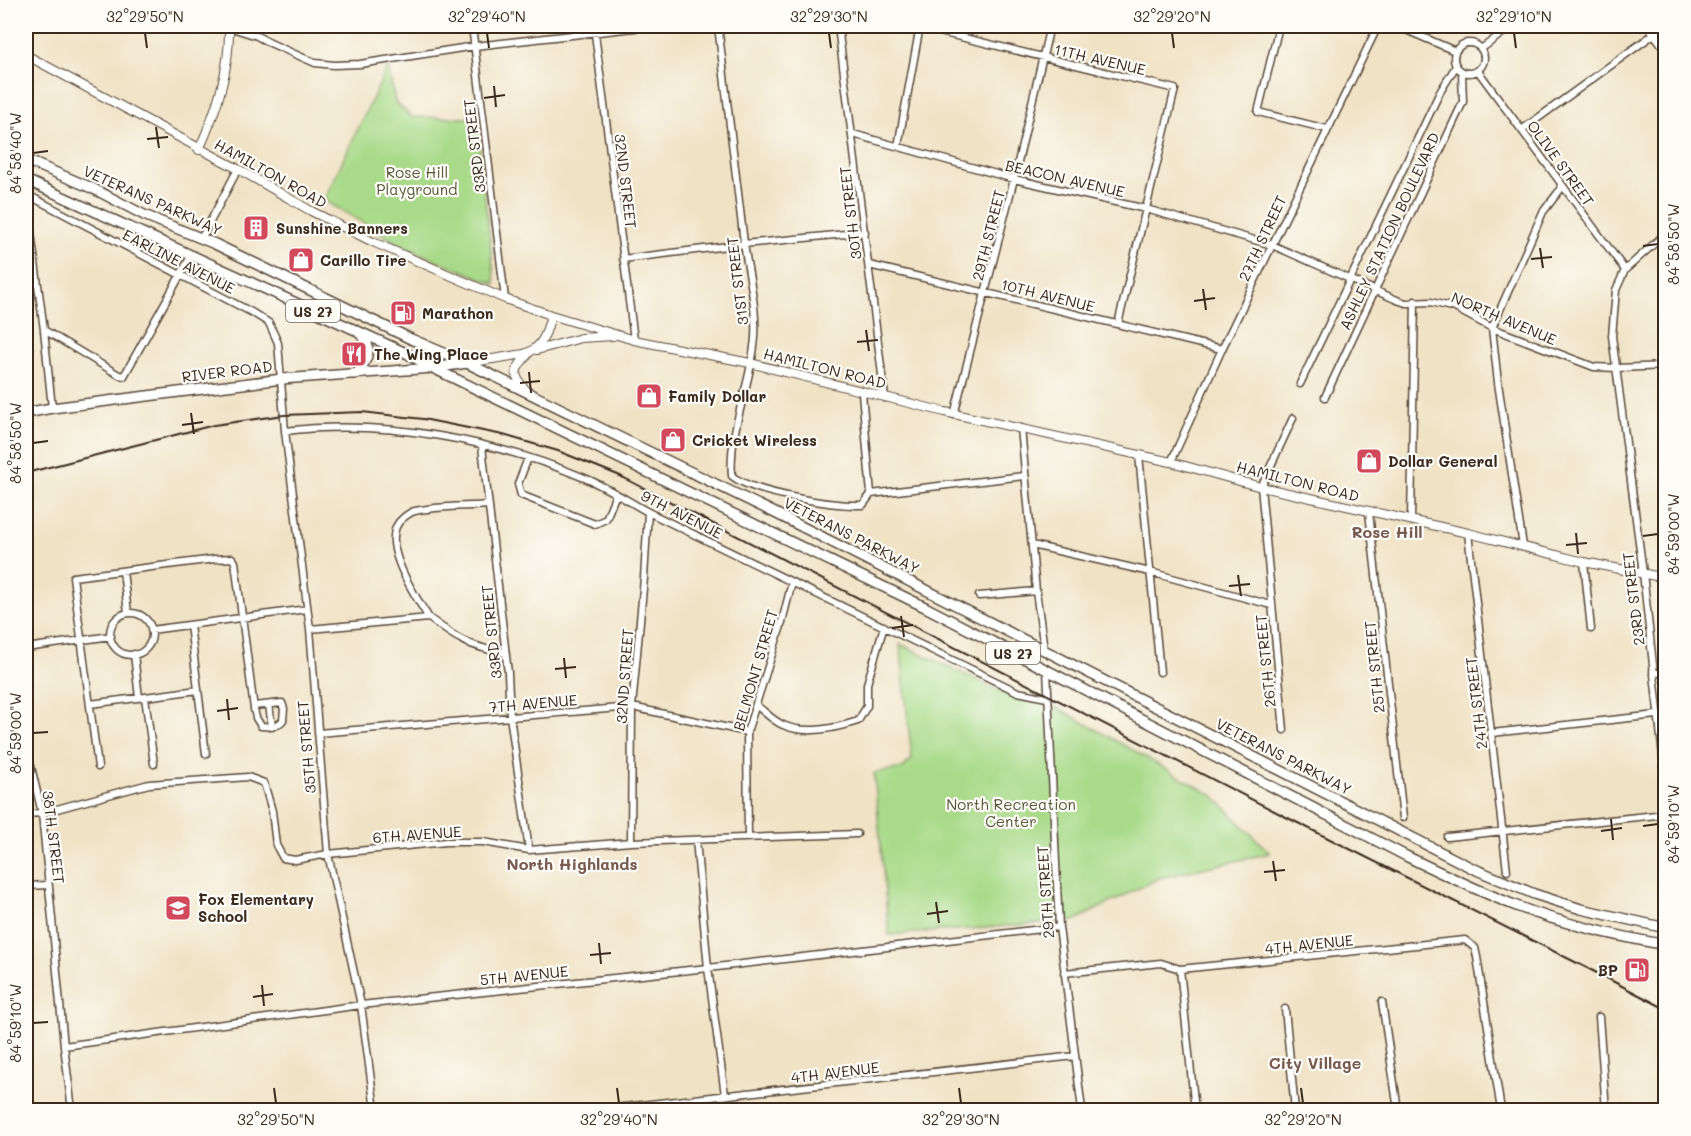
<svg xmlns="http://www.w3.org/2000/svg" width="1691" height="1136" viewBox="0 0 1691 1136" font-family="Mali,sans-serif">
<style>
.green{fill:#a9da89;stroke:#728254;stroke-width:1.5}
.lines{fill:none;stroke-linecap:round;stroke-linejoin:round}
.minor-casing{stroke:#564637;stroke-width:9}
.tertiary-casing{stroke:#564637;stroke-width:10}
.secondary-casing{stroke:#564637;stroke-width:12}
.primary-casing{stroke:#564637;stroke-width:12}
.minor{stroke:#fff;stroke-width:6}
.tertiary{stroke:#fff;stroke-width:8}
.secondary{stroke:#fff;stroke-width:9}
.primary{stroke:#fff;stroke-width:9}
.rail{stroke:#3b2a1e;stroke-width:2}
.ticks{fill:none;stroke:#3b2a1e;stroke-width:2}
.labels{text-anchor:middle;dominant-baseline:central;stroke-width:4.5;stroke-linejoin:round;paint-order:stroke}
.shield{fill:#fdfcf7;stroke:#75695f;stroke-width:1.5}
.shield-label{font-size:14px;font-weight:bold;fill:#3b2a1e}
.street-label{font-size:15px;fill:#3b2a1e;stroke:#fdfcf7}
.park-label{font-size:15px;fill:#565639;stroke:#fdfcf7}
.poi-label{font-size:15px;font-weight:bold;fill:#3b2a1e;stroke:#fdfcf7;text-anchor:start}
.neighbourhood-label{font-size:16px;font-weight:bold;fill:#785b51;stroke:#fdfcf7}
.neatline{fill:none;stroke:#3b2a1e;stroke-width:2}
.ticks-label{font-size:15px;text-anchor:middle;fill:#3b2a1e}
</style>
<rect width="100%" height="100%" fill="#fdfcf7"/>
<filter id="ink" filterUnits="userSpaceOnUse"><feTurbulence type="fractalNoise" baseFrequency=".0167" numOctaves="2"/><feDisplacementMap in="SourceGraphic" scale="12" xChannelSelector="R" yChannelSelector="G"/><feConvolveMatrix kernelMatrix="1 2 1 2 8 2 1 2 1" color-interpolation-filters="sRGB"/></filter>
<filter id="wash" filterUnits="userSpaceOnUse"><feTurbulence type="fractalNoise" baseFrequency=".008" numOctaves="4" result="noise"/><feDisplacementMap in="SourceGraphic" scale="24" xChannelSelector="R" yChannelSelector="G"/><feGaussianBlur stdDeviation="1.35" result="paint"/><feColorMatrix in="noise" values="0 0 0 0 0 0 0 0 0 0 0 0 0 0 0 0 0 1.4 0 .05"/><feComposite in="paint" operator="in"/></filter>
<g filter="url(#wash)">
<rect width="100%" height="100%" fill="#f0e2c5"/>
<path class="green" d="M388 66 395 102 412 117 476 118 495 284 404 247 324 200Z
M900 644 1009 695 1058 708 1214 796 1270 853 1159 878 1074 921 889 935 874 773 903 768 912 759Z"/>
</g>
<g filter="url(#ink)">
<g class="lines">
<defs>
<path id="minor" d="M472 26 505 299
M594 26 634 340
M718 26C727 98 735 170 744 243 748 273 757 306 755 337 752 384 728 428 732 476 755 494 834 506 863 505L871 494 1024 476
M838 26 885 398
M915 26 1175 89 1118 324
M1279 26 1258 112 1327 129
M1397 26 1455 51
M229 27 257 36 270 43 315 63 334 65 360 64 475 46 652 26
M1454 58a15 15 0 1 1 30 0a15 15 0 1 1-30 0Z
M1481 49 1512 26
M1478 71 1625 270
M1523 129 1665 26
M853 134 1014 179 1146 209 1272 245 1397 300 1406 303 1431 302 1455 308 1492 328 1594 367 1617 368 1666 366
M898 146 920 26
M26 194 253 313 269 323 278 343 285 431 310 629 328 854 361 1005 375 1110
M26 195 44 330 52 408
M1666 233 1625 270 1616 290 1612 336 1643 573 1666 784
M201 239 238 169
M623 259 744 244 865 232
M869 265 1222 349
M44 330 119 375 124 376 191 256
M1300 384 1440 92 1456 66
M862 393 871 494
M1325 397 1463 102 1462 72
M954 415 1014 179 1050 26
M1021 428 1036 591 1044 649
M285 431C386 419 494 440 587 479 608 488 628 501 648 512L1018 692 1047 698
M482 446 508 673 510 716 529 850
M1139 455 1160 672
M528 458 518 484 521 495 595 524 606 519 616 494
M1171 462 1222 349 1378 26
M1369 512 1403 818
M1411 521 1415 301
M1468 533 1507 871
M1032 545 1150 572 1271 605
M1523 546 1498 383 1492 328 1543 212 1560 190 1561 184
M1584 562 1591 629
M123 571 128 613
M979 596 1036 591
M110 634a21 21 0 1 1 42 0a21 21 0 1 1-42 0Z
M429 618C416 597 376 539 403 518 407 515 410 512 415 511 439 506 465 507 489 505
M190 625 206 754
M310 629 429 618C457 639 470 647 505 653
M151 630 307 609
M26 648 111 636
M134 654 139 698
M1047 670 1059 927 1082 1110
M1653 671 1666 675
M26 682V746L42 813 64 1046 72 1110
M145 697 198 690
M90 704 145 697 154 764
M269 705 272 727
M756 705C764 711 773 721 783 725 805 735 837 728 858 721L867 706V684L884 626
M1284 730 1261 487 1293 418
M318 733 632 707 747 732
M1492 733 1657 715
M98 767 73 577 215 559 232 558 235 562 254 709 256 718 261 726C270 727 278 727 283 720L284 709 282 703 254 706
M26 814 42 813 149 784 248 777 264 783 272 811 276 845 283 858 295 860 328 854 446 842H483L529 850 631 842 857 834
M748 837 747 732 781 626 792 582
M1447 837 1666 814
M696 840 708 968 727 1110
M631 842 632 707 644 578 648 512
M26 886 48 885
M1180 969 1195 1110
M1064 973 1161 963 1180 969 1465 940 1475 948 1477 957 1501 1110
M1382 1002 1398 1110
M1285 1009 1295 1110
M1599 1017 1606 1110
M64 1046 361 1005 708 968 1059 927
M597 1110 1075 1056"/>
<path id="tertiary" d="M26 55 238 169 311 211 373 242 505 299 551 315 634 340 750 363 945 412 1171 462 1261 487 1468 533 1584 562 1666 578
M199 150C217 109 230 70 229 26
M537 350 581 338 613 336
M467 363 524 354C543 348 546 334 551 315
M526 390C510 374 516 368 529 353"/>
<path id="secondary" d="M1650 26 1666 48
M356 374C367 362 375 345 359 333
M26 413 52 408 282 379 433 368 467 363"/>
<path id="primary" d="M26 160 94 189 144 215 215 244 411 339 467 363 775 513 1472 868 1534 894 1581 909 1666 928
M26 180 408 354 433 368 925 607 1406 856C1443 874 1481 892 1519 907 1566 925 1617 936 1666 945"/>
</defs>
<use href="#minor" class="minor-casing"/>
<use href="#tertiary" class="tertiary-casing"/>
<use href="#secondary" class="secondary-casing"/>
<use href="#primary" class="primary-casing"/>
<use href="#minor" class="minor"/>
<use href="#tertiary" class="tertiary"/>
<use href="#secondary" class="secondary"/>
<use href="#primary" class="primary"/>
<path class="rail" d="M26 473 214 425 284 415 362 412 423 419 503 435 558 451 618 475 1284 816 1595 972 1666 1009"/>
</g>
</g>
<path class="ticks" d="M145 33 147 48M487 33 489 48M829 33 831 48M1172 33 1174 48M1514 33 1516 48M494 86 496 107M484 98 505 95M156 127 159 148M147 139 168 137M33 153 48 151M1643 246 1658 244M1540 248 1543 268M1531 259 1552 257M1203 289 1206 310M1194 301 1215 298M866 330 869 351M857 342 878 340M529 372 531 393M520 383 540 381M191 413 194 434M182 425 203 422M33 443 48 441M1576 533 1578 554M1643 536 1658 534M1566 545 1587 543M1238 575 1241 596M1229 586 1250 584M901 616 904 637M892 628 913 625M564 658 566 678M555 669 576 667M227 699 229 720M217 711 238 708M33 733 48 732M1611 819 1613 840M1643 826 1658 824M1601 831 1622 828M1273 861 1276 881M1264 872 1285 870M936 902 939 923M927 914 948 911M599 943 601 964M590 955 611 953M262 985 264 1006M253 997 273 994M33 1023 48 1022M274 1088 276 1103M617 1088 619 1103M959 1088 961 1103M1301 1088 1303 1103"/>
<defs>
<symbol id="building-square" viewBox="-11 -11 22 22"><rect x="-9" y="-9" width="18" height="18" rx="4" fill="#d1495b" stroke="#fdfcf7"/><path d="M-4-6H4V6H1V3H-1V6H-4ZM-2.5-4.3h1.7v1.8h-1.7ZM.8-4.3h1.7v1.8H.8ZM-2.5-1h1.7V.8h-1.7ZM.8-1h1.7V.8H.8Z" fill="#fff"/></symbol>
<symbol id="shop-square" viewBox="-11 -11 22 22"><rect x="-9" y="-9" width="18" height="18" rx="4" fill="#d1495b" stroke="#fdfcf7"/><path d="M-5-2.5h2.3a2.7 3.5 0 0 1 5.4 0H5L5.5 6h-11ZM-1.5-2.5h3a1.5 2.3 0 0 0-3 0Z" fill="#fff"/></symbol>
<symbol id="fuel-square" viewBox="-11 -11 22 22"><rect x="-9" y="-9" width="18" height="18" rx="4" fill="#d1495b" stroke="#fdfcf7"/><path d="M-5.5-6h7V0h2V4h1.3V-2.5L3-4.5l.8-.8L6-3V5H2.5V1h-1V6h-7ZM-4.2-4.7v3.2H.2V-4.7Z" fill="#fff"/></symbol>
<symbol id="restaurant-square" viewBox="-11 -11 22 22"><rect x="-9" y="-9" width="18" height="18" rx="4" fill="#d1495b" stroke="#fdfcf7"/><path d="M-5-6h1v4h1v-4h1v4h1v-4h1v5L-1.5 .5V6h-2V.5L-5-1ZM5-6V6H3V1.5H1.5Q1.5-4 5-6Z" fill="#fff"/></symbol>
<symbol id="school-square" viewBox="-11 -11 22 22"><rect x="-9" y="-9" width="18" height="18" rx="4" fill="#d1495b" stroke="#fdfcf7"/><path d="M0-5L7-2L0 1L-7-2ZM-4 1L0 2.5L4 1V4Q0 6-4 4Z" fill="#fff"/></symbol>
</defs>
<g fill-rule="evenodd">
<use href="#building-square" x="241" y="213" width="30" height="30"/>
<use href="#shop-square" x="286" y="245" width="30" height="30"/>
<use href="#fuel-square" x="388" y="298" width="30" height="30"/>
<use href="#restaurant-square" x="339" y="339" width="30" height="30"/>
<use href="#shop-square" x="634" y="381" width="30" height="30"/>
<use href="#shop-square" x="658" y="425" width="30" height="30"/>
<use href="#shop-square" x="1354" y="446" width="30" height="30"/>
<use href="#school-square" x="163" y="893" width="30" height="30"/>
<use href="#fuel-square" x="1622" y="955" width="30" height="30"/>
</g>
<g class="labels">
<g class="shield">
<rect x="286" y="300" width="54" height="22" rx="4.5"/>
<rect x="986" y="642" width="54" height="22" rx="4.5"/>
</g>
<g class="shield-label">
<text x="313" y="311">US 27</text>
<text x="1013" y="653">US 27</text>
</g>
<g class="street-label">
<text transform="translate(1100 59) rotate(13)">11TH AVENUE</text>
<text transform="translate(474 146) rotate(-97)">33RD STREET</text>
<text transform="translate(1561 163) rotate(54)">OLIVE STREET</text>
<text transform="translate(271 173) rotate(29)">HAMILTON ROAD</text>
<text transform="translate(1065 178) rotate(13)">BEACON AVENUE</text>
<text transform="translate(626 181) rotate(83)">32ND STREET</text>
<text transform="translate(153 200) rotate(24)">VETERANS PARKWAY</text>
<text transform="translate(850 213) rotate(-97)">30TH STREET</text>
<text transform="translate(1389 231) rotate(-65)">ASHLEY STATION BOULEVARD</text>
<text transform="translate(988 235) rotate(-76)">29TH STREET</text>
<text transform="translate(1262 238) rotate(-65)">27TH STREET</text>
<text transform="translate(179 261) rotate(27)">EARLINE AVENUE</text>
<text transform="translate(737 281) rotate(-97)">31ST STREET</text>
<text transform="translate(1048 295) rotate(14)">10TH AVENUE</text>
<text transform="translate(1504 318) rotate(23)">NORTH AVENUE</text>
<text transform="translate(825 368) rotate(14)">HAMILTON ROAD</text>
<text transform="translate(227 371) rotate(-7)">RIVER ROAD</text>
<text transform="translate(1298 481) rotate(14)">HAMILTON ROAD</text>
<text transform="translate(682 514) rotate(27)">9TH AVENUE</text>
<text transform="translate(852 535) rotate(27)">VETERANS PARKWAY</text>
<text transform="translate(1633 599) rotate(-97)">23RD STREET</text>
<text transform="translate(491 632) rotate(-96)">33RD STREET</text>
<text transform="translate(1265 661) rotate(-96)">26TH STREET</text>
<text transform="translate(1374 667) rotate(-96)">25TH STREET</text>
<text transform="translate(755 670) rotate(-74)">BELMONT STREET</text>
<text transform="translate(624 676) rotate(-86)">32ND STREET</text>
<text transform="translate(533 703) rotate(-5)">7TH AVENUE</text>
<text transform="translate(1476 703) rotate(-97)">24TH STREET</text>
<text transform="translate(306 747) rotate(-95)">35TH STREET</text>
<text transform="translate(1284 756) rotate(27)">VETERANS PARKWAY</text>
<text transform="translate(417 834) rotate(-4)">6TH AVENUE</text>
<text transform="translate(54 837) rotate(83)">38TH STREET</text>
<text transform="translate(1045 892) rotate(-94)">29TH STREET</text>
<text transform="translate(1309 944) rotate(-6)">4TH AVENUE</text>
<text transform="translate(524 975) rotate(-6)">5TH AVENUE</text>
<text transform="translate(835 1072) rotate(-7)">4TH AVENUE</text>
</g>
<g class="park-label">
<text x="417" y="172">Rose Hill<tspan x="417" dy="17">Playground</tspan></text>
<text x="1011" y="804">North Recreation<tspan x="1011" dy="17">Center</tspan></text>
</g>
<g class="poi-label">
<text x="276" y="228">Sunshine Banners</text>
<text x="320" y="260">Carillo Tire</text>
<text x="422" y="313">Marathon</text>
<text x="374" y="354">The Wing Place</text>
<text x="668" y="396">Family Dollar</text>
<text x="692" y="440">Cricket Wireless</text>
<text x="1388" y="461">Dollar General</text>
<text x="198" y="899">Fox Elementary<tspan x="198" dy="17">School</tspan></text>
<text x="1618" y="970" text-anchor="end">BP</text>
</g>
<g class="neighbourhood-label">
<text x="1387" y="531">Rose Hill</text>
<text x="572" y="863">North Highlands</text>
<text x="1315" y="1062">City Village</text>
</g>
</g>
<rect width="1691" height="1136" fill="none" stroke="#fdfcf7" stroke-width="66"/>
<rect x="33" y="33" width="1625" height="1070" class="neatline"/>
<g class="ticks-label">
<text x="145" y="22">32°29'50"N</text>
<text x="487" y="22">32°29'40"N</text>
<text x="829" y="22">32°29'30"N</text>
<text x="1172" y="22">32°29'20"N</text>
<text x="1514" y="22">32°29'10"N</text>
<text transform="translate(16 153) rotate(-90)" y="5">84°58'40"W</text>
<text transform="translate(1674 244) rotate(-90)" y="5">84°58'50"W</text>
<text transform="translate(16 443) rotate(-90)" y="5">84°58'50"W</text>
<text transform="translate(1674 534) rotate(-90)" y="5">84°59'00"W</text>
<text transform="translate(16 733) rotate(-90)" y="5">84°59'00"W</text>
<text transform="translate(1674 824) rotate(-90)" y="5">84°59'10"W</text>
<text transform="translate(16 1023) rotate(-90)" y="5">84°59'10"W</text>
<text x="276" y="1125">32°29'50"N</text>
<text x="619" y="1125">32°29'40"N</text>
<text x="961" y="1125">32°29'30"N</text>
<text x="1303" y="1125">32°29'20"N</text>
</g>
</svg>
